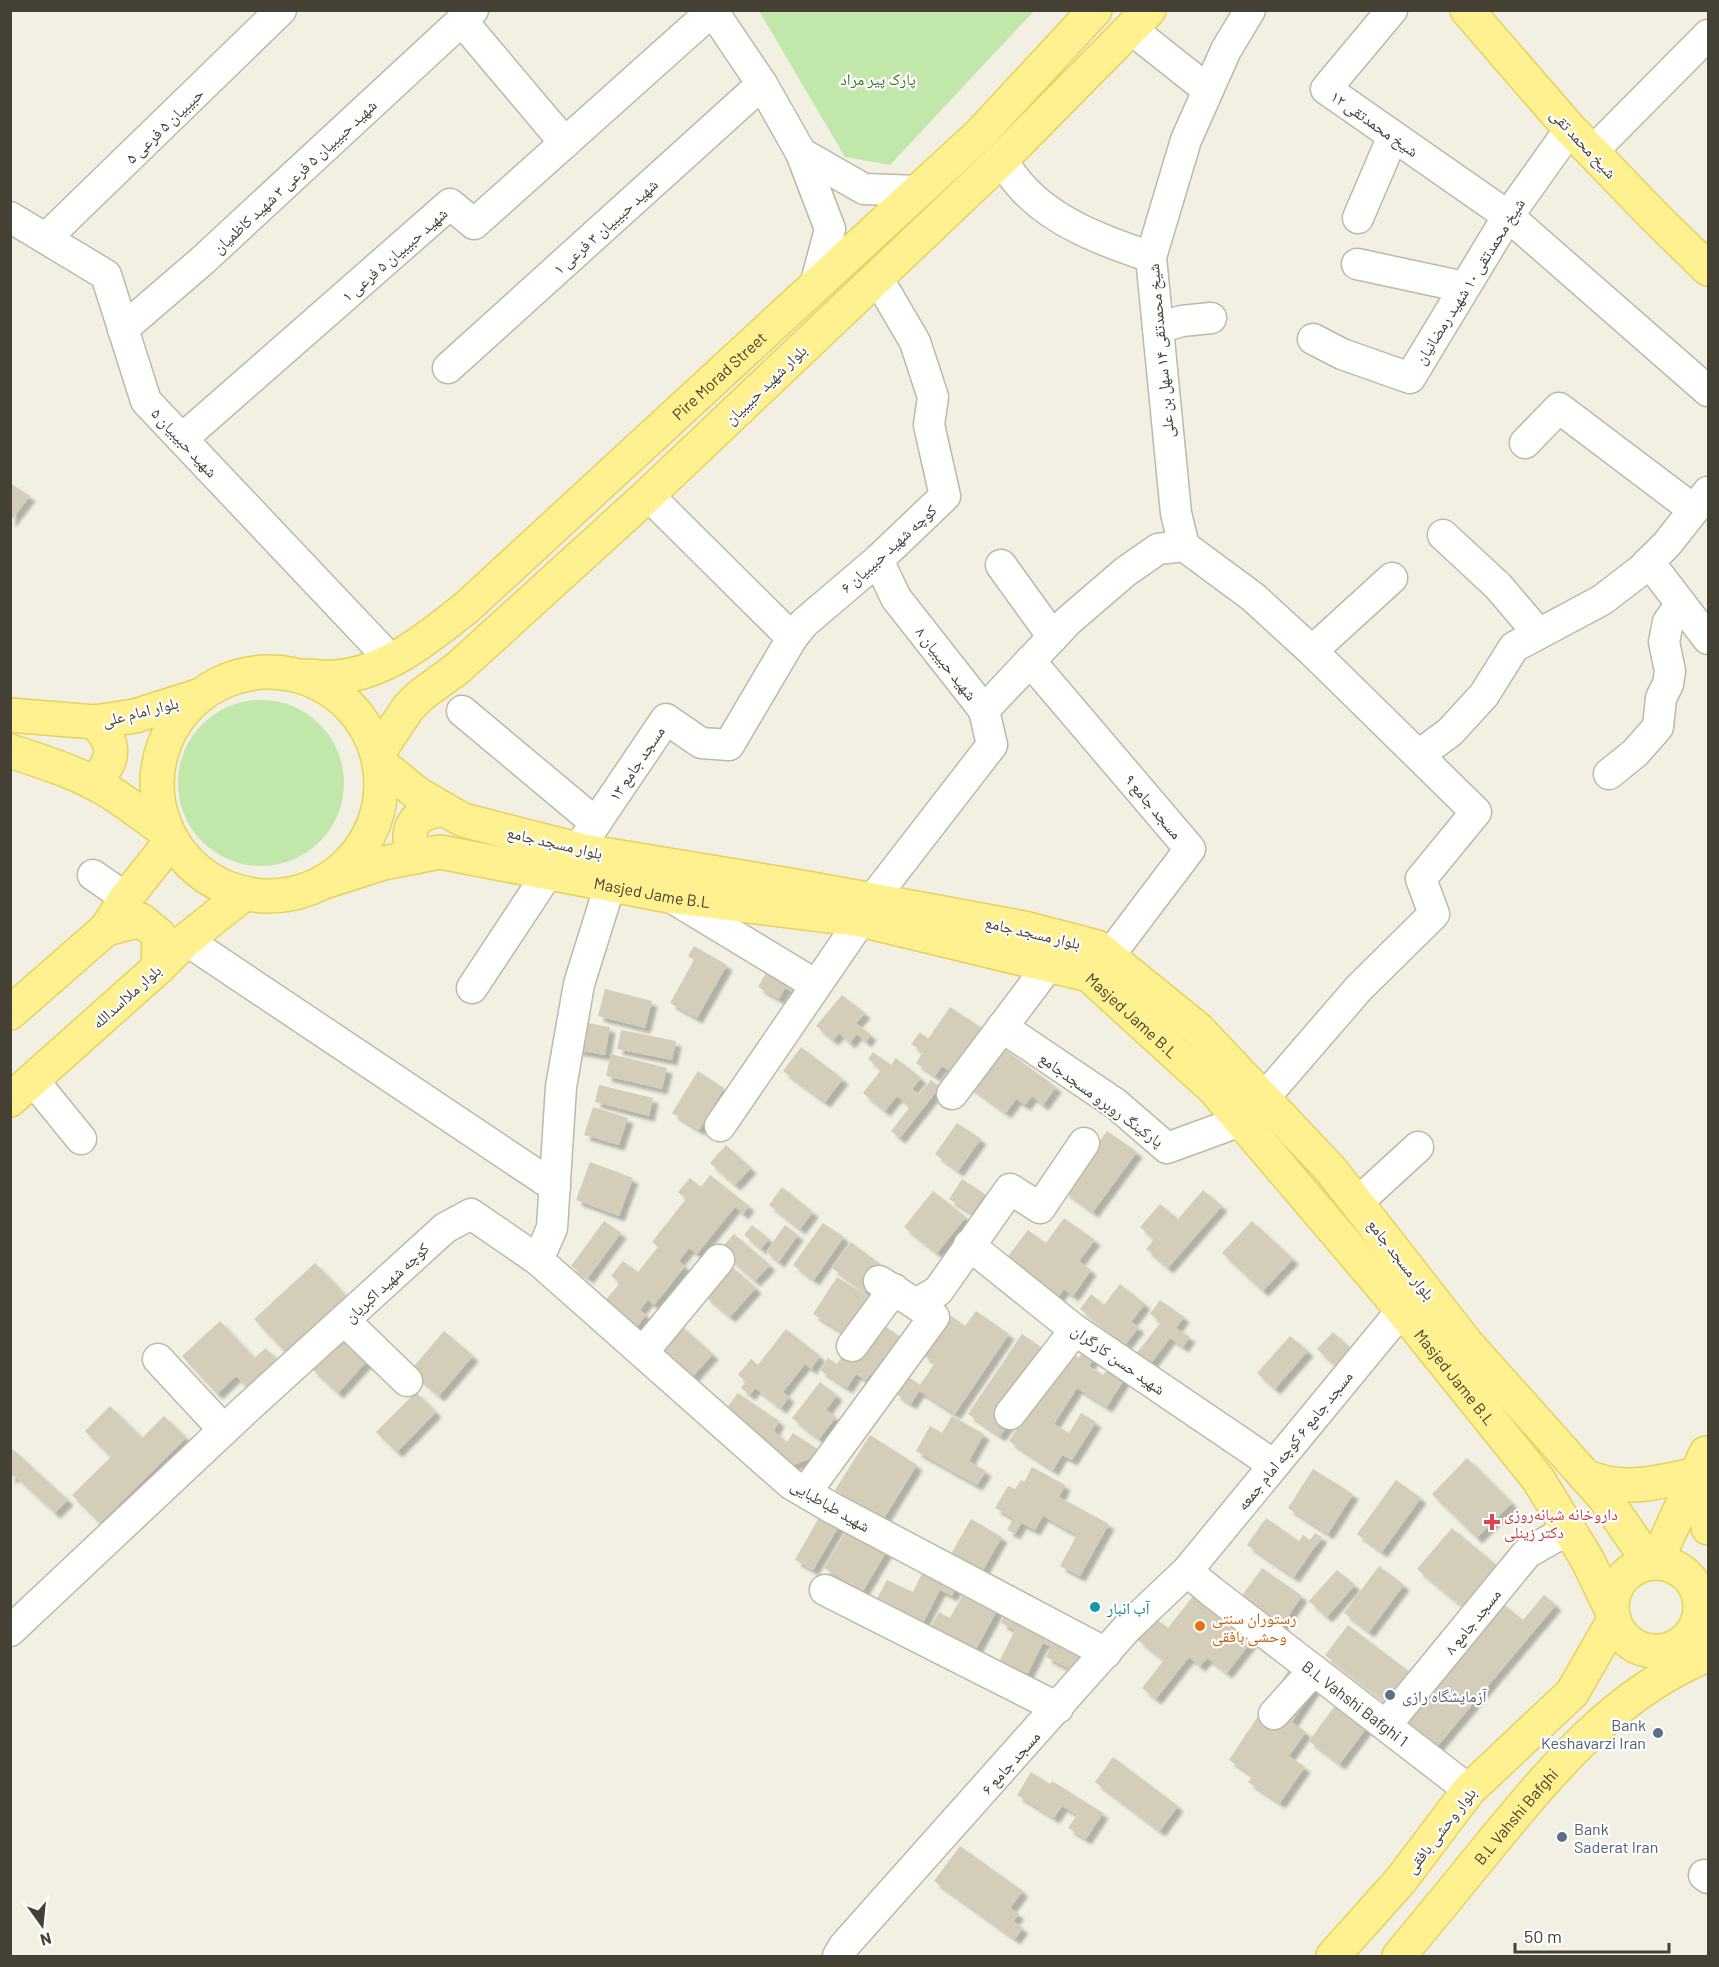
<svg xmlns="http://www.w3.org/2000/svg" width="1719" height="1967" viewBox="0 0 1719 1967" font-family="Barlow,'Noto Naskh Arabic',sans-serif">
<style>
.green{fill:#c2e7ab}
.building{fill:#d3cdb9;filter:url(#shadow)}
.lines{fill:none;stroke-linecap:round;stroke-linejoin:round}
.minor-casing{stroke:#bdb9a6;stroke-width:33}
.major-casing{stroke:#e4d25f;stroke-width:36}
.minor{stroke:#fff;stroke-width:30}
.major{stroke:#fff18f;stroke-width:33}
.health-dot{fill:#e0444e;stroke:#fff;stroke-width:2}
.culture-dot{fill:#0f9aa8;stroke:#fff;stroke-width:2}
.food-dot{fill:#e8710a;stroke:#fff;stroke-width:2}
.service-dot{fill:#5c6f8a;stroke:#fff;stroke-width:2}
.labels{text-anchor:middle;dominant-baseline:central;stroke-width:4.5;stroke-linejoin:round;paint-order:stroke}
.park-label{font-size:16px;fill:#387527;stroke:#fff}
.street-label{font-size:16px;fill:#444033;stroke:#fff}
.health-label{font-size:16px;fill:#be3a42;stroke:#fff;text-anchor:start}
.culture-label{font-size:16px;fill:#0d838f;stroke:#fff;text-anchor:start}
.food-label{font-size:16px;fill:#c56008;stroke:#fff;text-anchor:start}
.service-label{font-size:16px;fill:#4e5e75;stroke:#fff;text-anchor:start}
</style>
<defs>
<filter id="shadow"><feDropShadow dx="5.5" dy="5.5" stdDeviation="1.5" flood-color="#0004"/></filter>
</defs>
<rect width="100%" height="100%" fill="#f2f0e3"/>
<path class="green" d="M759 11H1034L890 165 845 157Z
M178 783a83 83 0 1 1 166 0a83 83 0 1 1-166 0Z"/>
<path class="building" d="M10 483 30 496 10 522Z
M694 946 727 965 697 1018 670 1003 694 960 688 956Z
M771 964 805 983 798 995 785 988 779 999 758 987Z
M605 989 652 1001 645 1028 598 1016Z
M842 995 865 1013 856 1023 871 1035 866 1042 857 1034 850 1043 839 1033 833 1040 816 1026Z
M950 1007 988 1032 957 1076 942 1066 935 1076 916 1063 923 1052 911 1044 920 1032 928 1039Z
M582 1022 610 1027 605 1055 577 1050Z
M621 1030 676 1041 672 1060 617 1049Z
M995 1042 1056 1087 1043 1105 1032 1096 1025 1105 1016 1099 1006 1113 965 1083Z
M801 1047 843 1079 825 1102 783 1071Z
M873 1052 891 1065 896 1058 921 1078 912 1089 919 1094 931 1080 940 1087 900 1138 891 1131 910 1107 897 1096 885 1111 863 1093 881 1070 868 1059Z
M611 1054 667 1068 662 1089 606 1076Z
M698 1071 724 1088 699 1130 672 1113Z
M599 1085 653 1098 649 1116 595 1102Z
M593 1107 628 1118 619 1145 584 1135Z
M957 1123 981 1139 958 1171 935 1154Z
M1107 1131 1137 1152 1093 1212 1064 1191Z
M726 1145 751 1168 735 1185 710 1163Z
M590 1162 633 1178 619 1216 576 1200Z
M710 1175 749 1206 743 1214 735 1207 697 1254 689 1248 679 1261 685 1266 664 1293 654 1305 648 1300 640 1310 646 1315 635 1329 603 1303 620 1283 611 1276 623 1261 638 1272 658 1247 652 1242 686 1199 678 1192 690 1178 701 1187Z
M962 1179 985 1194 972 1213 949 1199Z
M782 1187 813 1212 800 1229 769 1205Z
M1203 1190 1222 1206 1168 1268 1146 1249 1154 1239 1140 1227 1160 1204 1178 1219Z
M933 1191 966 1217 937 1253 904 1227Z
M1064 1218 1095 1240 1079 1261 1091 1270 1073 1296 1064 1289 1054 1302 1002 1264 1028 1230 1046 1243Z
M604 1221 621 1233 588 1278 571 1266Z
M1252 1221 1293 1259 1263 1291 1222 1253Z
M823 1223 844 1237 814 1280 793 1265Z
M752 1225 769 1239 761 1249 744 1235Z
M785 1225 798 1235 779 1262 766 1252Z
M734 1234 770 1265 755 1281 720 1250Z
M851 1242 884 1267 865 1292 832 1268Z
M315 1263 348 1298 287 1354 254 1319Z
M731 1266 756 1288 730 1317 705 1296Z
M837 1277 875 1301 852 1338 813 1314Z
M1120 1284 1145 1304 1131 1322 1139 1327 1126 1344 1080 1309 1091 1294 1104 1305Z
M1160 1300 1184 1317 1176 1328 1190 1337 1183 1347 1170 1338 1150 1365 1136 1354 1161 1322 1150 1314Z
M976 1311 1009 1334 955 1414 919 1391 911 1404 895 1393 907 1376 920 1385 935 1363 923 1355 950 1315 965 1326Z
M220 1321 254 1358 266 1348 278 1361 249 1389 236 1376 217 1394 182 1356Z
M679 1324 713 1354 689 1381 655 1351Z
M885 1326 905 1340 880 1377 872 1372 866 1380 856 1374 847 1388 820 1370 828 1358 837 1364 845 1352 865 1337 874 1342Z
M786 1329 820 1356 811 1369 805 1364 783 1392 789 1397 781 1408 755 1388 750 1395 741 1388 746 1381 738 1375 751 1359 758 1365Z
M444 1331 473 1356 439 1396 410 1371Z
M1333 1332 1357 1354 1341 1371 1317 1349Z
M1022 1334 1045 1350 1010 1422 1000 1436 968 1414Z
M344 1335 370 1358 338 1393 311 1368Z
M1290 1336 1308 1351 1275 1389 1257 1373Z
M1085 1347 1096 1354 1089 1366 1103 1375 1109 1368 1125 1378 1107 1407 1077 1388 1054 1424 1069 1433 1081 1413 1096 1422 1072 1460 1062 1455 1053 1470 1009 1441 1067 1351 1079 1358Z
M820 1382 837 1395 826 1410 836 1417 819 1439 792 1418Z
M416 1392 436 1412 397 1452 376 1432Z
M738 1393 779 1421 774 1431 787 1442 793 1433 819 1450 814 1457 791 1466 723 1413Z
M110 1406 142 1438 164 1416 186 1438 100 1523 72 1495 111 1457 85 1431Z
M952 1416 984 1434 969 1461 986 1471 977 1485 916 1451 930 1426 942 1433Z
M870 1435 917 1465 883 1520 835 1490Z
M10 1447 68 1500 55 1513 14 1475 10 1479Z
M1467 1458 1512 1503 1477 1538 1432 1494Z
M1032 1467 1065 1485 1059 1497 1109 1524 1080 1576 1060 1566 1077 1535 1043 1516 1035 1530 1021 1523 1015 1534 1007 1530 1013 1518 995 1508 1008 1486 1015 1489 1021 1480 1024 1482Z
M1313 1469 1353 1494 1328 1534 1288 1508Z
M1396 1480 1421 1498 1382 1552 1357 1534Z
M822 1512 841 1523 813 1570 795 1560Z
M1266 1518 1299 1541 1303 1535 1310 1540 1315 1533 1322 1537 1294 1577 1247 1545Z
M971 1519 1002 1537 979 1577 948 1559Z
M848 1528 887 1551 863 1591 824 1568Z
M1452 1528 1499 1567 1464 1608 1417 1569Z
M926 1565 959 1581 952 1596 940 1590 922 1625 875 1602 887 1580 913 1592Z
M1379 1566 1404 1585 1369 1632 1344 1613Z
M1262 1568 1302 1596 1280 1628 1239 1600Z
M1337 1570 1355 1585 1327 1617 1309 1601Z
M966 1589 999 1607 974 1653 930 1629 939 1612 950 1618Z
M1197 1591 1255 1637 1227 1673 1207 1658 1200 1666 1189 1657 1156 1699 1142 1688 1164 1660 1138 1640 1155 1618 1168 1628Z
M1544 1595 1556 1605 1435 1749 1398 1719 1498 1600 1523 1620Z
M1006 1612 1084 1651 1074 1671 1046 1657 1051 1647 1043 1643 1025 1679 997 1666 1015 1630 1001 1623Z
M1348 1625 1411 1673 1387 1703 1325 1655Z
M1292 1665 1318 1683 1292 1722 1306 1732 1289 1756 1305 1767 1280 1803 1248 1782 1253 1776 1229 1760Z
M1339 1700 1370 1723 1340 1764 1309 1741Z
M1113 1757 1178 1806 1160 1831 1095 1782Z
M1031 1772 1050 1784 1052 1781 1103 1813 1086 1839 1068 1828 1077 1815 1062 1806 1054 1818 1017 1795Z
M960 1846 1023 1891 1010 1908 1019 1914 1013 1921 1023 1928 1015 1939 934 1881Z"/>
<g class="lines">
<defs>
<g id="minor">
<path d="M712 10 762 84 801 153"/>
<path d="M1392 10 1326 89 1508 216 1708 391"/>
<path d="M462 21 565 143"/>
<path d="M1131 29 1208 90"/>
<path d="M1592 152 1708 35"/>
<path d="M1001 160C1007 168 1013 177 1021 186 1053 223 1106 242 1151 257"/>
<path d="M10 217 106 275 146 401 391 660"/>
<path d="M1358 218 1393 136"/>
<path d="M46 238 281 10"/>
<path d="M1357 264 1464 287"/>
<path d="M815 286 830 229 801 153 864 189 918 191"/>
<path d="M1158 328 1182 321 1211 318"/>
<path d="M123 329 202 261 473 10"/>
<path d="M1313 339 1342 354 1410 378 1508 216 1570 129"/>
<path d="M448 368 762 84"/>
<path d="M182 439 450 204 474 224 712 11"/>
<path d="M1525 443 1559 408 1694 510"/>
<path d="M648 495 792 638"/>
<path d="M1443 535 1498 586 1538 633"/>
<path d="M1184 546 1253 597 1312 651"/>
<path d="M878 560 896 598 984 710 1068 621 1125 572 1158 549 1184 546 1176 513 1151 257 1186 140 1226 50 1250 10"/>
<path d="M1649 562 1708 639"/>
<path d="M1001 565 1053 637"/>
<path d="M1030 661 1190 849 1109 956"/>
<path d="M462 711 596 823"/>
<path d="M1419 755 1450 732 1484 695 1514 647 1602 600 1641 570 1667 544 1708 492"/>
<path d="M1609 774 1635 753 1658 727 1661 698 1668 684 1670 671 1664 642 1668 622 1681 604"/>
<path d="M578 849 666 719 701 743 729 745 792 638 804 623 878 560 945 496 929 425 933 397 915 342 877 277"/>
<path d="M93 875 126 898"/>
<path d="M669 896 816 985"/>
<path d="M872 900 992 745 984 710"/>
<path d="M186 940 555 1187"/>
<path d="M472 988 548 873"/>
<path d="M1002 1027 1116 1104 1167 1148 1241 1121"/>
<path d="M33 1080 81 1139"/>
<path d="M952 1094 1049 965"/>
<path d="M1264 1098 1359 988 1434 914 1421 879 1476 812 1312 651 1392 578"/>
<path d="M720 1126 861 920"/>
<path d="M1357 1203 1418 1147"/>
<path d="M969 1245 1075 1330 1274 1465"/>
<path d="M538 1260 552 1228 561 1087 579 984 610 885"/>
<path d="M879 1281 916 1304 938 1291 1010 1189 1040 1208 1084 1143"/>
<path d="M345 1321 407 1381"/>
<path d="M852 1346 894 1289"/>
<path d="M643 1352 719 1260"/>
<path d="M158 1359 224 1430"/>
<path d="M1010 1414 1075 1330"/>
<path d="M806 1492 934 1317 916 1304"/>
<path id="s1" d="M1187 1571 1211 1591 1469 1790"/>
<path d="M825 1590 1058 1708"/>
<path d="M10 1631 244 1411 445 1228 471 1214 538 1260 791 1484 832 1508 1106 1653"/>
<path d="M1274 1714 1314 1670"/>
<path d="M1386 1725 1527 1553 1569 1529"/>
<path d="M1704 1875 1708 1878"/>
<path d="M838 1956 844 1946 1128 1627 1187 1571 1402 1310"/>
</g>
<g id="major">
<path d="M1467 10 1570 129 1654 216 1708 269"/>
<circle cx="269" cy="784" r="112"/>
<path id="s2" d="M304 676C314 676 326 678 336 677 387 673 429 637 467 607L980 134 1095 10"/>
<path d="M10 715 94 722 135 716 198 696"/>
<path d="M10 751C43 762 76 772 105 789 126 802 146 817 166 832"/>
<path d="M378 753 408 708 421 695 458 668 648 495 1001 160 1149 10"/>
<path d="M381 764 418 794 463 820 584 851 796 886 1024 928 1097 947 1198 1029 1331 1170 1468 1345 1604 1497 1650 1563"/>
<path d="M92 782C116 762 117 743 94 722"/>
<path d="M416 857C402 830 414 811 444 810"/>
<path id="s3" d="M324 882 383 863 440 852 669 896 861 920 1089 975 1214 1089 1402 1310 1538 1479 1587 1559 1612 1611"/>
<path d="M106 929 141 920 159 935 158 968"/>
<path d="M10 1013 106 929 126 898 172 840"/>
<path d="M10 1100 158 968 186 940 244 894"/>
<path d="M1705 1465 1703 1484 1708 1528"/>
<path d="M1585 1476C1593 1479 1600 1482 1608 1483 1635 1489 1670 1480 1697 1474"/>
<path d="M1656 1562 1706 1453"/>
<circle cx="1656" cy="1607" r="44"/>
<path d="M1333 1956 1401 1880 1469 1790 1572 1693 1614 1620"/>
<path id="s4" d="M1399 1956C1430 1919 1461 1881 1491 1844 1552 1770 1617 1691 1708 1655"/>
</g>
</defs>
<use href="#minor" class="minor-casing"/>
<use href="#major" class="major-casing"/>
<use href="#minor" class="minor"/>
<use href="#major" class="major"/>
</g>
<path class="health-dot" d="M1489 1513h6v6h6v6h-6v6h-6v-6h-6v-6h6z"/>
<circle class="culture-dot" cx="1095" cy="1607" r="6"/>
<circle class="food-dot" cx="1200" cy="1626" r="6"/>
<g class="service-dot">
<circle cx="1390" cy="1695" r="6"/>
<circle cx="1658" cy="1733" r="6"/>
<circle cx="1562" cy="1837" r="6"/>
</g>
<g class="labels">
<g class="park-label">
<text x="878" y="78">پارک پیر مراد</text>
</g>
<g class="street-label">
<text transform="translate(1375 123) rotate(35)">شیخ محمدتقی ۱۲</text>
<text transform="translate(164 125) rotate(-44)">حبیبیان ۵ فرعی ۵</text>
<text transform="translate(1584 143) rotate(47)">شیخ محمد تقی</text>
<text transform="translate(294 176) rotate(-43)">شهید حبیبیان ۵ فرعی ۳ شهید کاظمیان</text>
<text transform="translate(605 226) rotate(-42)">شهید حبیبیان ۳ فرعی ۱</text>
<text transform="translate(394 254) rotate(-41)">شهید حبیبیان ۵ فرعی ۱</text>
<text transform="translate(1469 281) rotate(-58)">شیخ محمدتقی ۱۰ شهید رمضانیان</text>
<text transform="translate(1160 351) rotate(-95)">شیخ محمدتقی ۱۴ سهل بن علی</text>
<text stroke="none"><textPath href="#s2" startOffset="525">Pire Morad Street</textPath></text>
<text transform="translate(765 384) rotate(-44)">بلوار شهید حبیبیان</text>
<text transform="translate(185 442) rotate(47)">شهید حبیبیان ۵</text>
<text transform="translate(888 548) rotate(-42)">کوچه شهید حبیبیان ۶</text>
<text transform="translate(947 663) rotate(52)">شهید حبیبیان ۸</text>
<text transform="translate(140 711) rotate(-14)">بلوار امام علی</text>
<text transform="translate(636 763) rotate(-56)">مسجد جامع ۱۳</text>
<text transform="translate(1154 806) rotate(50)">مسجد جامع ۹</text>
<text transform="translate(555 842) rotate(13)">بلوار مسجد جامع</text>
<text stroke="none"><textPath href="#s3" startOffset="336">Masjed Jame B.L</textPath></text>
<text transform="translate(1033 932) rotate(13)">بلوار مسجد جامع</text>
<text transform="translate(126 996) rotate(-42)">بلوار ملااسدالله</text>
<text stroke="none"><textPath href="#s3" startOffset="840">Masjed Jame B.L</textPath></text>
<text transform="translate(1102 1099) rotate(36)">پارکینگ روبرو مسجدجامع</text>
<text transform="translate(1402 1259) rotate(52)">بلوار مسجد جامع</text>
<text transform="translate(386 1282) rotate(-43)">کوچه شهید اکبریان</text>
<text transform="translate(1119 1359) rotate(35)">شهید حسن کارگران</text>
<text stroke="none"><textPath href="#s3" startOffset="1326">Masjed Jame B.L</textPath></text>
<text transform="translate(1294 1440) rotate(-51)">مسجد جامع ۶ کوچه امام جمعه</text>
<text transform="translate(831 1505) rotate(30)">شهید طباطبایی</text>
<text transform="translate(1472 1621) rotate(-51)">مسجد جامع ۸</text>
<text stroke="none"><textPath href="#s1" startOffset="214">B.L Vahshi Bafghi 1</textPath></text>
<text transform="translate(1010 1762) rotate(-48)">مسجد جامع ۶</text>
<text stroke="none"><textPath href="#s4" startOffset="182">B.L Vahshi Bafghi</textPath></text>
<text transform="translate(1440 1830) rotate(-52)">بلوار وحشی بافقی</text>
</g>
<g class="health-label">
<text x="1504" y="1513">داروخانه شبانه‌روزی<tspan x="1504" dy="18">دکتر زینلی</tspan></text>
</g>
<g class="culture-label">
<text x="1107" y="1607">آب انبار</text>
</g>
<g class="food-label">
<text x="1212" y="1617">رستوران سنتی<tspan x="1212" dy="18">وحشی بافقی</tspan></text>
</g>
<g class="service-label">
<text x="1402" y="1695">آزمایشگاه رازی</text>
<text x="1646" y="1724" text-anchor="end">Bank<tspan x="1646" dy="18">Keshavarzi Iran</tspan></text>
<text x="1574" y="1828">Bank<tspan x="1574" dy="18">Saderat Iran</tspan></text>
</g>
</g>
<rect width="1719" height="1967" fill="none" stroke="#444033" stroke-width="24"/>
<g transform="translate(42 1925) rotate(165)" stroke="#ffffff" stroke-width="4.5" paint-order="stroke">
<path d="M0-4.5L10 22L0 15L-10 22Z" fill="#444033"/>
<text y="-9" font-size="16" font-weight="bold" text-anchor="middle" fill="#444033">N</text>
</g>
<path d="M1515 1943v9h154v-9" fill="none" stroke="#444033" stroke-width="3"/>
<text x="1524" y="1943" font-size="18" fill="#444033" stroke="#ffffff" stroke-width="4.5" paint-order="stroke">50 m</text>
</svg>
